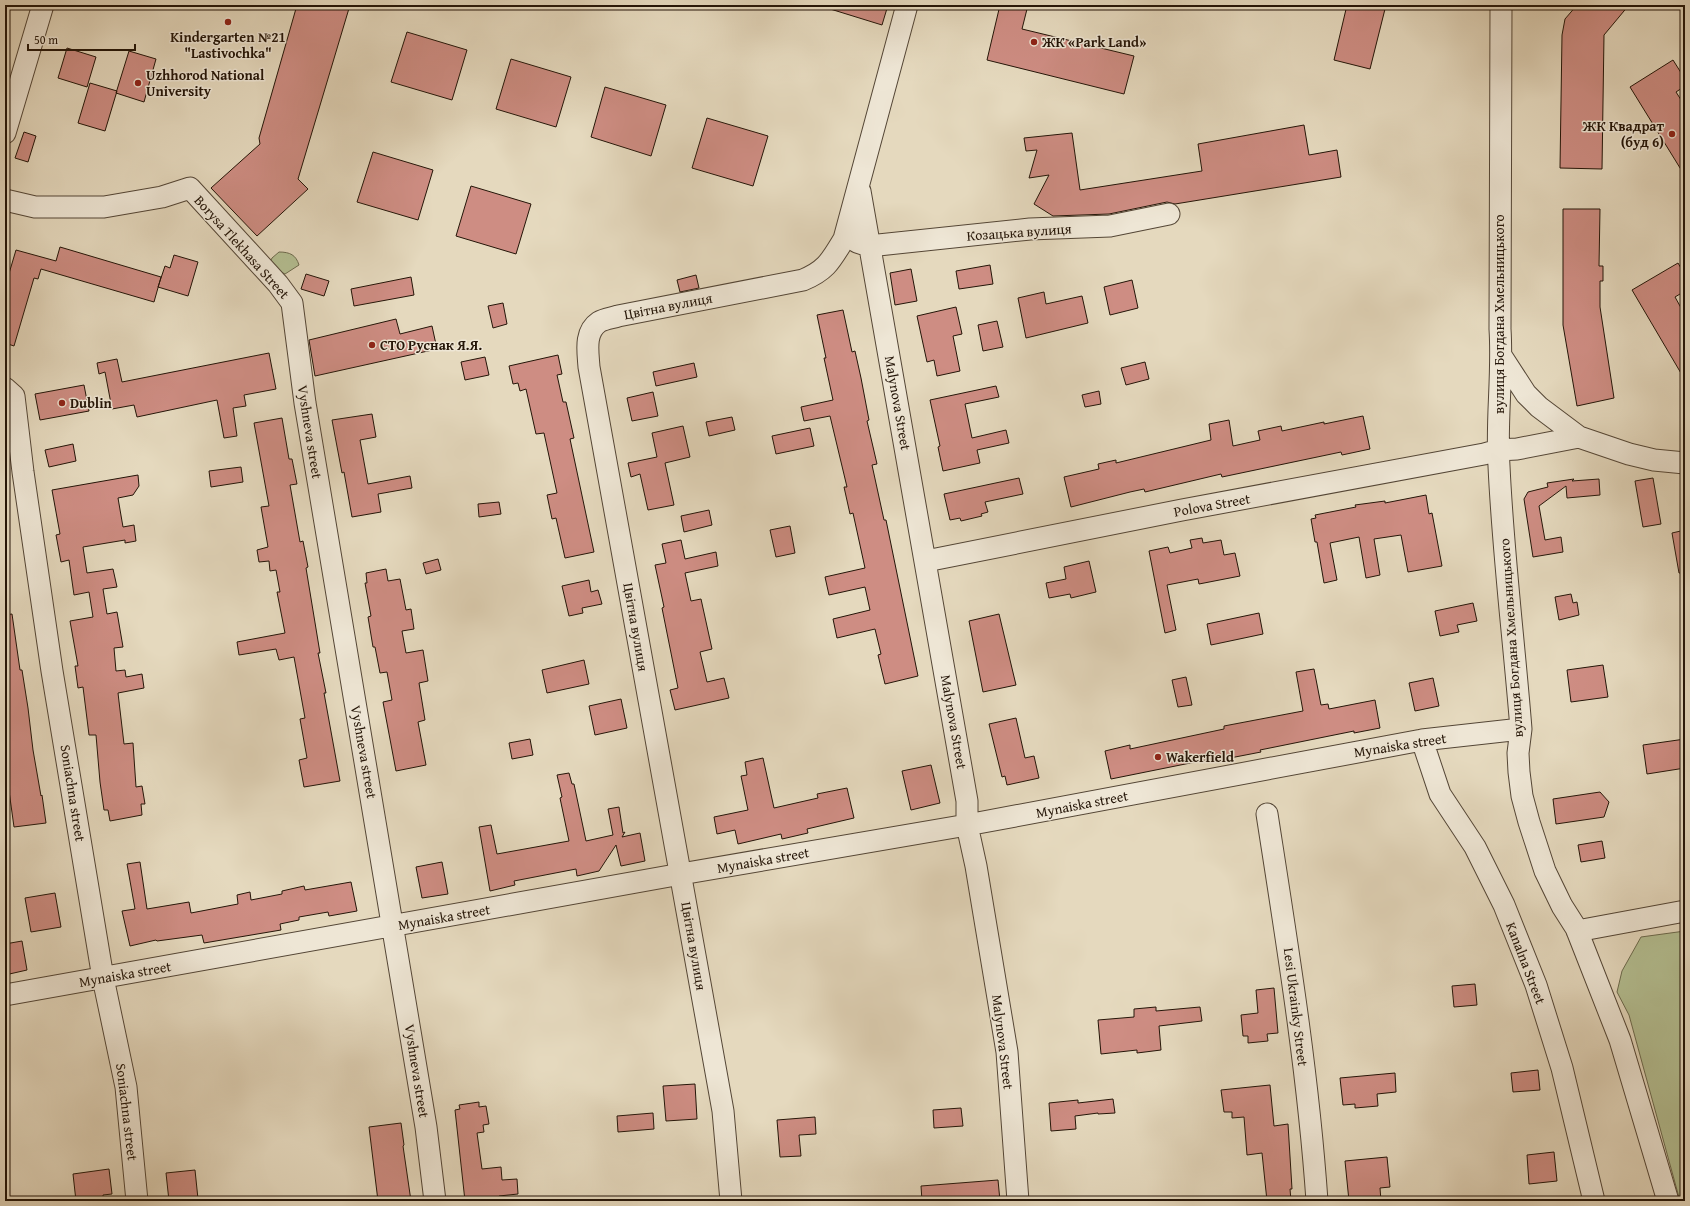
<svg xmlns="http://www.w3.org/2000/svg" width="1690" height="1206" viewBox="0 0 1690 1206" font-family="'Gentium Book Plus',serif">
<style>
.green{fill:#b4bf92;stroke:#6c6a4d}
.building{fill:#ce8d83;stroke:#241508}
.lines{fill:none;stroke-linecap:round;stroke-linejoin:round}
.minor-casing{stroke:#544636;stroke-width:23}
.minor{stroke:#eee6d5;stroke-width:21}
.poi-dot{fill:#8f2418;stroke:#eee6d5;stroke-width:1.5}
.labels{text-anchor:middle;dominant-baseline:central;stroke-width:3;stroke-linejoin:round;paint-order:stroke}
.poi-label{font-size:14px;font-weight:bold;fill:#241508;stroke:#eee6d5;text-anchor:start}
.street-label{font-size:14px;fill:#241508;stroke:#eee6d5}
</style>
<rect width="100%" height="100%" fill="#e5d9be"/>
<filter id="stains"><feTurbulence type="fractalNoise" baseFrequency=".005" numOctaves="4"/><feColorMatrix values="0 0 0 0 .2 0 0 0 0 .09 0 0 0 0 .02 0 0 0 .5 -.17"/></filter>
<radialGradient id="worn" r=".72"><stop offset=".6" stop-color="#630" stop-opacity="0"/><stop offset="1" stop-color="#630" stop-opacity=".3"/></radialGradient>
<path class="green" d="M279 252C290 252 296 255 299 265L285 274 279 271 270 262 272 258Z
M1685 931V1201H1680L1629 1015 1617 992 1622 971 1641 937Z"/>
<path class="building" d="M297 5H350L298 179 308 189 257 236 211 188 260 144 259 138Z
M827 5H888L882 25 827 8Z
M1000 5H1028L1022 29 1134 56 1124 94 987 60Z
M1347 5H1386L1370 69 1334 60Z
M1577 5H1629L1604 35 1602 169 1560 168 1562 35 1565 19Z
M407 32 467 50 452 100 391 82Z
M67 48 96 57 87 87 58 78Z
M129 51 156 59 144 102 116 93Z
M511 59 571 77 556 127 496 109Z
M1673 60 1685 79V86L1676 92 1685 106V176L1630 87Z
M90 83 117 91 105 131 78 123Z
M605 87 666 105 651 156 591 137Z
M707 118 768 136 753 186 692 168Z
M1304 125 1309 155 1337 150 1341 177 1175 204 1167 202 1109 214 1053 216 1034 204 1049 175 1029 178 1037 150 1026 151 1024 138 1072 133 1080 190 1202 171 1198 144Z
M24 132 36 136 28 162 15 158Z
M373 152 433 170 418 220 357 202Z
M471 186 531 204 516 254 456 236Z
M1563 209H1600L1599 266H1603V281H1600V307L1614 398 1577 406 1563 325Z
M60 247 161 277 154 302 41 269 38 279 34 278 14 346 5 343V287L16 250 56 261Z
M174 255 198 262 188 296 158 287 165 266 170 268Z
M1678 263 1685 275V291L1675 297 1685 315V380L1632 290Z
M990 265 993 284 959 289 956 271Z
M911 269 917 301 895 305 890 273Z
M306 274 329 281 324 296 301 289Z
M696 275 699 288 680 292 677 280Z
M411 277 414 295 354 306 351 289Z
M1132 280 1138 308 1110 315 1104 287Z
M1044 292 1046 304 1082 296 1088 323 1026 338 1018 298Z
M503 303 507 324 493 328 488 306Z
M956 307 962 334 953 336 960 371 937 376 934 360 927 362 917 316Z
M843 310 852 352 855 351 861 378 869 420 867 421 877 464 872 465 884 520H886L918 676 885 684 878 655 881 654 875 629 837 638 833 619 870 610 865 587 829 595 825 577 865 568 853 513 850 514 844 487H847L830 416 804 421 801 407 833 400 824 358H826L817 315Z
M396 319 400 334 432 326 437 349 315 376 309 340Z
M997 321 1003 347 983 351 978 325Z
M269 353 276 389 244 395 246 406 233 408 237 436 224 438 217 400 137 417 134 405 112 409 105 372 99 374 97 363 117 359 122 382Z
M558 355 562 374 557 375 563 402H566L574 438 570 439 594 552 565 558 556 518 552 519 547 495 557 493 544 433 536 434 526 389 520 391 518 383 513 384 509 366Z
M485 357 489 375 465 380 461 362Z
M1145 362 1149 379 1126 385 1121 368Z
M694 363 697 377 656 386 653 372Z
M84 385 89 411 40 420 35 394Z
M996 386 999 397 965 404 972 438 1006 430 1009 443 977 450 980 463 943 471 938 447 940 446 930 400Z
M1099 391 1101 404 1085 407 1082 395Z
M653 392 658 416 632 421 627 398Z
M372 414 376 437 360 440 368 484 410 476 412 488 378 494 381 512 352 517 344 472 342 473 332 420Z
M1363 416 1370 449 1342 455 1341 452 1222 477 1221 474 1145 492 1144 489 1130 492 1071 507 1064 477 1099 469 1098 464 1116 460V463L1211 440 1209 424 1229 420 1233 446 1260 440 1258 431 1281 426 1282 431 1324 422V424Z
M732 417 735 430 709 436 706 422Z
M282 418 289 459H292L297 484 290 485 300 542 303 541 308 567 306 568 320 653H318L326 693H324L340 781 304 787 299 760 307 758 300 719 305 718 294 657 279 660 276 649 239 655 237 642 285 633 277 592H280L276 570 270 571 269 561 259 562 257 550 268 547 261 507 269 506 254 423Z
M683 426 690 457 665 463 674 505 648 510 640 474 631 477 628 463 657 457 652 433Z
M810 428 814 446 776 454 772 436Z
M73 444 76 461 49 467 45 450Z
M241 467 243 482 211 487 209 471Z
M138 475 139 486 133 495 118 498 123 527 134 525 136 541 125 543V540L83 547 87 573 113 569 117 587 103 589 107 614 117 612 123 647 114 648 116 671 125 670 126 677 142 674 144 688 118 693 124 744 133 743 136 787 142 786 145 804H141L142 815 110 821 108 810H104L100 782 96 735H89L83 687 78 688 75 666H78L70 621 93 617 89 592 74 595 69 560 61 562 56 535 60 534 52 490Z
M1019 478 1023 494 985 502 988 512 981 514 982 516 961 521 960 518 950 520 944 494Z
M1653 478 1661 524 1643 527 1635 481Z
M1574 479 1572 481 1599 479 1600 495 1567 498 1566 486 1539 506 1545 540 1561 537 1563 552 1533 557 1524 499 1528 492 1548 487 1547 483Z
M1426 495 1429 514 1432 513 1442 566 1408 572 1401 535 1374 539 1380 575 1366 578 1359 537 1330 543 1337 580 1324 583 1317 542H1315L1311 519 1316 518 1315 515 1356 507 1355 505 1385 501V503Z
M499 502 501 514 479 517 478 504Z
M709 510 712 525 684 532 681 516Z
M790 526 795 553 776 557 770 530Z
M1685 530V573H1679L1672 533Z
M1202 538 1203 543 1221 540 1224 555 1235 553 1240 576 1199 584 1198 579 1167 585 1176 630 1165 633 1149 551 1168 547 1170 553 1192 548 1190 540Z
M681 540 685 559 716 552 718 566 685 573 691 601 701 599 712 649 700 652 707 682 724 678 729 698 675 710 670 690 678 688 662 608 664 607 655 565 666 563 662 544Z
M438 559 441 570 426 574 423 563Z
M1089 561 1096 592 1071 598 1070 594 1049 598 1046 583 1066 579 1064 567Z
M386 569 388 581 400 579 406 610 411 609 414 629 402 631 406 653 423 650 428 681 419 683 425 720 418 722 426 765 396 771 383 702 392 700 387 672 380 673 375 647H373L368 617 371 616 365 583H367L366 573Z
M589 580 591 592 598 590 602 604 582 608 583 613 569 616 562 586Z
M1571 594 1573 603 1577 602 1579 615 1559 620 1555 597Z
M1473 603 1477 621 1457 625 1459 632 1440 636 1435 611Z
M1259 613 1263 634 1211 645 1207 624Z
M12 614 20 670H22L28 708 33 750 41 796 42 795 46 823 14 827 5 762V615Z
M999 614 1016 685 983 692 969 621Z
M584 660 589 684 547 693 542 670Z
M1603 665 1608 697 1571 702 1567 670Z
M1314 669 1321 705 1328 704 1329 709 1375 700 1380 728 1354 733V731L1260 750 1261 752 1230 758V755L1111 779 1105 751 1130 745V749L1224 729V726L1303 711 1296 672Z
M1186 677 1192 705 1178 707 1172 680Z
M1433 678 1439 706 1415 711 1409 683Z
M621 699 627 728 595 735 589 706Z
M1016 718 1025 758 1034 756 1039 778 1007 785 1005 776 1002 777 989 724Z
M530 739 533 755 512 759 509 743Z
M1685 739V768L1647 774 1643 745Z
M763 758 774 808 818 798 817 794 847 788 854 818 807 829 808 833 782 839 781 834 738 844 735 830 717 834 714 817 748 810 741 776 747 775 745 762Z
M931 765 940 803 911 810 902 771Z
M569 773 572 784H574L586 841 613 835 608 809 619 807 623 833 625 832 622 837 640 833 645 861 621 866 616 845 599 871 577 876 576 869 514 881 515 885 490 891 479 827 491 825 497 854 569 841 560 798 562 797 557 775Z
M1600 792 1609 802 1604 817 1556 824 1553 799Z
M1602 841 1605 858 1581 862 1578 845Z
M140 862 147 909 189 902 191 913 238 904 237 895 250 892 251 900 282 894V891L304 886 305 890 351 882 357 911 329 916 328 912 299 917V920L280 924 281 930 204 943 202 935 157 941 156 940 130 946 122 911 135 909 127 864Z
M442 862 448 894 422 898 416 867Z
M55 893 61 927 31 932 25 898Z
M22 941 27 970 5 975V944Z
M1475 984 1477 1005 1454 1007 1452 986Z
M1274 988 1278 1033 1267 1034 1268 1041 1248 1043V1036H1243L1241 1015 1258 1013 1256 990Z
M1156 1007V1011L1200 1007 1202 1021 1159 1026 1161 1050 1137 1053V1050L1101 1054 1098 1020 1134 1017V1009Z
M1538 1070 1540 1090 1513 1092 1511 1073Z
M1395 1073 1396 1092 1377 1094 1378 1106 1355 1108V1104L1343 1105 1340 1078Z
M695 1084 697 1119 666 1121 663 1086Z
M1270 1085 1274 1126 1288 1124 1292 1189H1290L1291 1201H1267L1262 1153 1247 1155 1244 1117 1232 1118V1112H1224L1221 1090Z
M1113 1099 1115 1113 1098 1114V1113L1075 1116 1076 1129 1051 1131 1049 1103 1078 1100V1103Z
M479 1102V1107L486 1106 489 1124 483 1125 484 1132 477 1133 482 1169 501 1167 502 1180 517 1179 518 1194 499 1196 500 1201H465L455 1110 460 1109 459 1105Z
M961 1108 963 1126 934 1128 933 1110Z
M653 1113 654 1129 618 1132 617 1116Z
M815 1117 816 1134 799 1135 801 1156 780 1157 777 1120Z
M401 1123 404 1145 403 1146 411 1201H378L369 1127Z
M1554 1152 1557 1181 1529 1184 1527 1155Z
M1387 1157 1390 1187 1380 1188 1381 1201H1349L1345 1161Z
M109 1169 112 1194 103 1195V1200L76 1201 73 1174Z
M195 1170 198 1199 169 1201 166 1173Z
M998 1180 1000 1201H922L921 1186Z"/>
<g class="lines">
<defs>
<path id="minor" d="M1501 5 1500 329C1503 375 1496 420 1499 466 1503 554 1514 641 1521 729L1518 753 1519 772 1522 796 1529 822 1545 871 1562 906 1576 928 1620 1040 1668 1201
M5 133 43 5
M860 191 967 801V825L976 866 1007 1052 1018 1201
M5 200 35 207H104L162 197 190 188 278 284 292 303 305 403 426 1127 435 1201
M857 242 869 246 1030 229 1110 226 1169 214
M1502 357 1526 394 1539 407 1579 437 1629 454 1654 460 1685 463
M5 388 14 396 23 472 52 671 103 978 126 1087 137 1201
M926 561 1182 510 1484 454 1498 450 1517 449 1579 437
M1422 740 1440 794 1475 847 1504 905 1536 985 1562 1068 1594 1201
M1267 814C1287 943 1308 1071 1317 1201
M1577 931 1685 911
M5 995 681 874 967 825 1422 740 1521 729
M731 1201 723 1111 589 367C588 352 584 332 599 322 604 319 612 318 618 316L803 280C827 270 831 260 844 239L907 5"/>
</defs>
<use href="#minor" class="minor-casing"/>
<use href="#minor" class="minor"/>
</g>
<g class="poi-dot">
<circle cx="228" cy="22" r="4"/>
<circle cx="1034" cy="42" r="4"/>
<circle cx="138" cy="83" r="4"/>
<circle cx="1672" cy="134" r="4"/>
<circle cx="372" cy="345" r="4"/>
<circle cx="62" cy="403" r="4"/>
<circle cx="1158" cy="757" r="4"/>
</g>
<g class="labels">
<g class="poi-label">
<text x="228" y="37" text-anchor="middle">Kindergarten №21<tspan x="228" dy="16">"Lastivochka"</tspan></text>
<text x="1042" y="42">ЖК «Park Land»</text>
<text x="146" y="75">Uzhhorod National<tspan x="146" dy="16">University</tspan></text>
<text x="1664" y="126" text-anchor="end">ЖК Квадрат<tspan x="1664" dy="16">(буд 6)</tspan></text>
<text x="380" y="345">СТО Руснак Я.Я.</text>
<text x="70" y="403">Dublin</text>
<text x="1166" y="757">Wakerfield</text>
</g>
<g class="street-label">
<text transform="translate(1019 232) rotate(-4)">Козацька вулиця</text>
<text transform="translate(242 247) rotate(48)">Borysa Tlekhasa Street</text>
<text transform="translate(668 306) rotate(-11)">Цвітна вулиця</text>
<text transform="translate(1499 314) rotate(-90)">вулиця Богдана Хмельницького</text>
<text transform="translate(898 403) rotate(80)">Malynova Street</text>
<text transform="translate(310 432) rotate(81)">Vyshneva street</text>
<text transform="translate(1212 505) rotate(-10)">Polova Street</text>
<text transform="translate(636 627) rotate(80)">Цвітна вулиця</text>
<text transform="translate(1511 638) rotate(-94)">вулиця Богдана Хмельницького</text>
<text transform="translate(954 722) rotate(80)">Malynova Street</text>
<text transform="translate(1400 745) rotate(-9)">Mynaiska street</text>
<text transform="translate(364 752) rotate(80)">Vyshneva street</text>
<text transform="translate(73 793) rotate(81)">Soniachna street</text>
<text transform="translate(1082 804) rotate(-11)">Mynaiska street</text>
<text transform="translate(763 860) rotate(-10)">Mynaiska street</text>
<text transform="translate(444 917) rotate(-10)">Mynaiska street</text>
<text transform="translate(694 946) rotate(80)">Цвітна вулиця</text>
<text transform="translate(1526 963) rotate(69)">Kanalna Street</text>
<text transform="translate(125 974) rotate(-10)">Mynaiska street</text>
<text transform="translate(1296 1007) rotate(83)">Lesi Ukrainky Street</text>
<text transform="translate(1003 1042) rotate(83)">Malynova Street</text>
<text transform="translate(417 1071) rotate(81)">Vyshneva street</text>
<text transform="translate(127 1112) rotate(83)">Soniachna street</text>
</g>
</g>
<rect width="1690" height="1206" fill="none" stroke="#e5d9be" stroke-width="20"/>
<rect x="6" y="6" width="1678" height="1194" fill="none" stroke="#241508" stroke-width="2"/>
<rect x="10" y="10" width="1670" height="1186" fill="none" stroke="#241508"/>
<path d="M28 44v6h107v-6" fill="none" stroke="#241508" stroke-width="2"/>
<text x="34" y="44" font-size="12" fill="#241508" stroke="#eee6d5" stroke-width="3" paint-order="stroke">50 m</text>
<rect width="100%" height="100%" filter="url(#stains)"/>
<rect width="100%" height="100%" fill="url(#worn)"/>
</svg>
